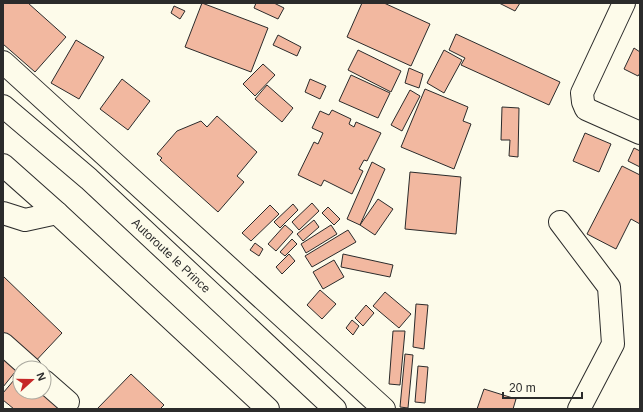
<svg xmlns="http://www.w3.org/2000/svg" width="643" height="412" viewBox="0 0 643 412" font-family="Helvetica,sans-serif">
<style>
.building{fill:#f2b8a0;stroke:#2b2b2b}
.lines{fill:none;stroke-linecap:round;stroke-linejoin:round}
.minor-casing{stroke:#2b2b2b;stroke-width:24}
.major-casing{stroke:#2b2b2b;stroke-width:24}
.minor{stroke:#fdfbea;stroke-width:22}
.major{stroke:#fdfbea;stroke-width:22}
.labels{text-anchor:middle;dominant-baseline:central;stroke-width:3;stroke-linejoin:round;paint-order:stroke}
.street-label{font-size:12px;fill:#2b2b2b;stroke:#fdfbea}
</style>
<rect width="100%" height="100%" fill="#fdfbea"/>
<path class="building" d="M3 3H28L66 37 35 72 3 44Z
M202 3 268 28 251 72 185 47Z
M256 3H274L284 8 278 19 254 8Z
M362 3H384L430 24 411 66 347 37Z
M499 3H520L515 11Z
M174 6 185 11 180 19 171 13Z
M456 34 560 82 549 105 461 65 465 58 449 50Z
M278 35 301 47 297 56 273 45Z
M76 40 104 57 79 99 51 83Z
M634 48 640 52V73L638 76 624 69Z
M358 50 401 71 391 92 348 70Z
M444 50 462 60 444 93 427 83Z
M263 64 275 75 255 96 243 84Z
M409 68 423 74 419 88 405 83Z
M351 75 390 93 378 118 339 101Z
M122 79 150 101 128 130 100 109Z
M310 79 326 86 320 99 305 92Z
M267 85 293 108 282 122 255 99Z
M425 89 468 107 463 121 471 124 454 169 401 147Z
M410 90 420 96 402 131 391 125Z
M502 107 519 108 518 157 509 156 510 140H501Z
M332 110 351 119 349 124 354 127 356 122 381 133 367 161 364 160 359 169 363 171 352 194 324 180 321 186 298 175 314 142 318 144 323 133 312 128 320 111 329 115Z
M217 116 257 152 237 176 244 182 218 212 160 160 162 158 157 154 177 131 201 121 207 127Z
M585 133 611 144 599 172 573 161Z
M634 148 640 151V167L628 161Z
M372 162 385 169 360 225 347 219Z
M622 166 640 175V224L631 219 616 249 587 234Z
M410 172 461 177 456 234 405 229Z
M378 199 393 209 375 235 360 225Z
M312 203 319 211 299 230 292 222Z
M293 204 298 210 280 228 274 222Z
M270 205 279 214 251 241 242 233Z
M328 207 340 219 334 225 322 213Z
M314 220 319 227 303 241 297 234Z
M285 225 293 232 276 251 268 244Z
M331 225 337 234 306 253 301 244Z
M348 230 356 242 312 267 305 256Z
M292 239 297 244 285 256 280 252Z
M255 243 263 249 259 256 250 250Z
M289 254 295 261 282 274 276 267Z
M343 254 393 265 390 277 341 267Z
M334 260 344 277 323 289 313 272Z
M3 276 62 333 31 366 3 339Z
M320 290 336 304 322 319 307 305Z
M385 292 411 314 399 328 373 306Z
M416 304 428 305 424 349 413 347Z
M366 305 374 313 363 326 355 318Z
M352 320 359 326 353 335 346 328Z
M393 331H405L400 385 389 384Z
M3 354 19 367 3 387Z
M405 354 413 355 408 408 400 407Z
M418 366 428 367 425 403 415 402Z
M20 373V392H44L67 409H14L3 400V393Z
M131 374 164 405 160 409H97Z
M484 389 516 399 513 409H477Z"/>
<g class="lines">
<defs>
<path id="minor" d="M624 3 582 93 583 102 586 109 640 133
M3 62 384 409
M3 213 25 220 57 213
M560 222 609 287 613 344 579 409
M3 344 30 368
M44 381 68 402"/>
<g id="major">
<path id="s1" d="M3 106 89 179 335 409"/>
<path d="M3 165 57 213 268 409"/>
</g>
</defs>
<use href="#minor" class="minor-casing"/>
<use href="#major" class="major-casing"/>
<use href="#minor" class="minor"/>
<use href="#major" class="major"/>
</g>
<g class="labels">
<g class="street-label">
<text stroke="none"><textPath href="#s1" startOffset="225">Autoroute le Prince</textPath></text>
</g>
</g>
<rect width="643" height="412" fill="none" stroke="#2b2b2b" stroke-width="8"/>
<g transform="translate(32 380) rotate(69)"><circle r="19" fill="#fdfbea" stroke="#a9a89e"/>
<path d="M0-3L7 15L0 10L-7 15Z" fill="#c62828"/>
<text y="-6" font-size="11" font-weight="bold" text-anchor="middle" fill="#2b2b2b">N</text>
</g>
<path d="M503 392v6h79v-6" fill="none" stroke="#2b2b2b" stroke-width="2"/>
<text x="509" y="392" font-size="12" fill="#2b2b2b" stroke="#fdfbea" stroke-width="3" paint-order="stroke">20 m</text>
</svg>
